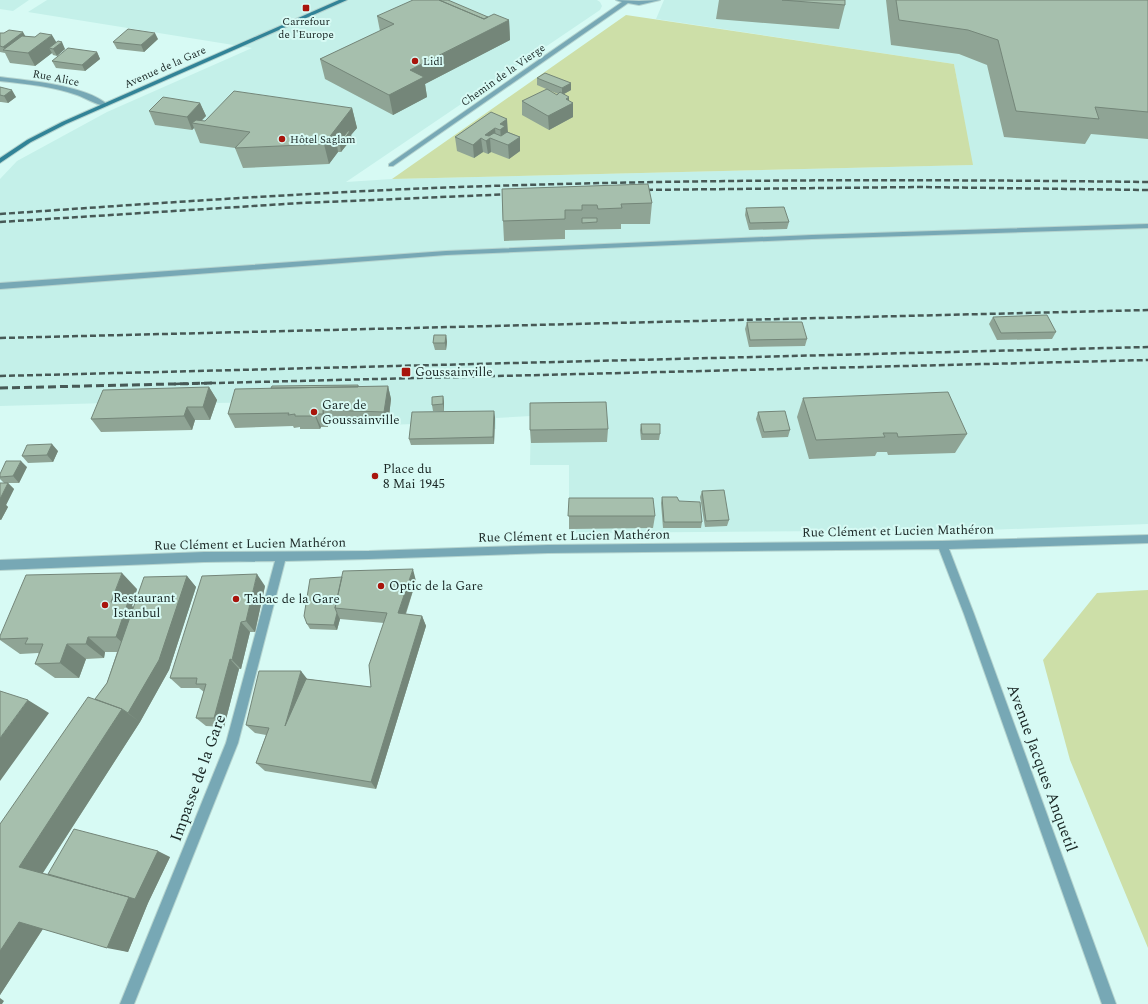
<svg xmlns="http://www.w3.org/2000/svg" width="1148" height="1004" viewBox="0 0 1148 1004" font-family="Spectral,serif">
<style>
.built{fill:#c4f0e9}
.green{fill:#cddfa8}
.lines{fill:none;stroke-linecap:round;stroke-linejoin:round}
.lane-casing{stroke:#b5d4cf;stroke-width:2}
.street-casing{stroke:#b5d4cf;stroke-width:2}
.secondary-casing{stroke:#b5d4cf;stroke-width:2}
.lane{fill:#77a8b5;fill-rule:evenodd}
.street{fill:#77a8b5;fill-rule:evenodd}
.secondary{fill:#318397;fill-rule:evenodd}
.rail-far1{stroke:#475956;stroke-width:2.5;stroke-dasharray:6 3;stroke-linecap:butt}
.rail{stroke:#475956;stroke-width:3;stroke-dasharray:8 4;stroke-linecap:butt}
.wall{fill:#8fa495}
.shaded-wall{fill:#748679}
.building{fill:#a6bfad;stroke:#748679}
.poi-dot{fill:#a8150c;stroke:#d7faf4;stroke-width:1.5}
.labels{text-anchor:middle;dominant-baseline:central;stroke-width:4;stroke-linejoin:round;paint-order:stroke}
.far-poi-label{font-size:11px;fill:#1a2725;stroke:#d7faf4;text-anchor:start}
.far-street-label{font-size:11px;fill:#1a2725;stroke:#d7faf4}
.poi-label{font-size:13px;fill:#1a2725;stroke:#d7faf4;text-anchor:start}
.street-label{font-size:13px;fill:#1a2725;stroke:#d7faf4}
.near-street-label{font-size:16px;fill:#1a2725;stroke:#d7faf4}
</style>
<rect width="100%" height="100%" fill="#d7faf4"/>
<path class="built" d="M0 0H29L13 11 0 9Z
M47 0H597L600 2 602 6 600 10 346 182 392 179 972 165 954 64 656 19 664 0H1148V524L987 530 569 533V465H530L531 416 496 418V429L421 430 412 424 388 425 391 400 215 403 216 400 0 406V179L17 161 107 112 252 48 28 12Z"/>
<path class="green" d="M626 15 954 64 973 165 392 179Z
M1148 590V948L1070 760 1043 660 1097 593Z"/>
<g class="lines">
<defs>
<path id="lane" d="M1148 224V228L812 239 446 255 0 289V283L446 251 812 235Z"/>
<path id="street" d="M616 0 639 1 660 0 639 5 628 3 393 166H389V164L622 2Z
M0 77C29 81 86 85 108 105 103 109 84 97 77 95 52 86 26 84 0 81Z
M1148 535V543L949 549 974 614 1116 1004H1102L964 614 939 549 548 553 369 559 285 561 238 743 134 1004H120L226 743 275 561 204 562 0 570V560L204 552 369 551 548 545 942 541Z"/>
<path id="secondary" d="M339 0H347L66 124 31 142 0 163V158L27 140 62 122Z"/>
</defs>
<use href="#lane" class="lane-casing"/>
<use href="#street" class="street-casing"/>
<use href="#secondary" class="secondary-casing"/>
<use href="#lane" class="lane"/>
<use href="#street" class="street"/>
<use href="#secondary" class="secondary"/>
<path class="rail-far1" d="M638 190 920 187 1148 190
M0 214C144 204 288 194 432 188 671 179 909 179 1148 182
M0 222 301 203 514 194
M0 338 1148 310
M0 376 1148 347
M174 384 1148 360"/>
<path class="rail" d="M0 388 215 383"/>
</g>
<path class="wall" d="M719 0H845V5L839 29 716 19Z
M886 0H1148V139L1091 134 1085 144 1004 137 987 65 959 54 891 45Z
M377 16 488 17 509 20 510 40 425 84 427 97 393 115 325 79 320 59 380 31Z
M0 33 26 36 56 43 65 49 57 56 53 55 52 53 35 66 10 63 5 53 0 52Z
M158 39 144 52 117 49 113 42Z
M97 52 100 59 85 71 56 68 52 61Z
M537 78 571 90 564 94 569 101 573 103V117L549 130 522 115V101L557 95 558 94 537 85Z
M0 87 16 97 8 103 1 102H0Z
M200 103 206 116 201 121H205L352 108 357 128 351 135 352 138 341 152H338L329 164 243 168 235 148 200 143 194 128 192 130 155 125 149 111Z
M491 112 508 132 520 137V151L509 159 491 152 488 154 483 152 474 158 457 151 455 137Z
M502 189 652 203 650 224H621V229L565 230V239L504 241 503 221Z
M746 208 789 222 787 229 749 230 745 215Z
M993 317 1056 332 1052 339 997 340 989 324Z
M747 322 807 339 805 346 749 347 745 329Z
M446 335 447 342 446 350H435L433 343Z
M358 385 359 387 388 386 391 399 388 425 328 423V427H321L320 429H300V427L294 428 293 426 235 428 228 414 271 388Z
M209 387 217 400 210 420H195L192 430 101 432 91 419Z
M443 396 444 403V411H433L432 405Z
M803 398 967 434 955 453 888 455 887 452H877L875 456 809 459 797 417Z
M758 412 790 430 788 437 762 438 756 419Z
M495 417 494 444 411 445 409 439Z
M641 424 660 434 659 440H641L640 430Z
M608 429 607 442 531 443 530 430Z
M58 451 53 462 28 463 22 456Z
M27 467 19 483H8L14 489 6 505 8 507 1 520H0V483H4L0 479V474Z
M702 491 729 520 727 526 705 527 700 497Z
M662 497 679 501 702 522 701 528H663L661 503Z
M569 498 655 516 653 528 569 529Z
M187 576 196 587 169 670 140 722 43 873 48 874 170 857 148 903 128 952 43 929 0 995V824L95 699 107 683 117 652H105L104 658 86 659 79 678H55L35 664 39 654 38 653 20 654 0 640V636L137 589 132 606 133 607Z
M342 577 416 581 406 614 422 616 426 626 376 789 265 771 256 763 266 735 255 733 246 725 307 679 371 687 384 623 340 619 337 630 310 629 307 624Z
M265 586 255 632H250L241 669H239L224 727 206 726 196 718 204 692 199 688H181L170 678Z"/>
<path class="shaded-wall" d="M509 20 510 40 425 84 427 97 393 115 389 95 410 70Z
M23 32 27 39 5 50 3 47Z
M155 33 158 39 144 52 141 45Z
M52 35 58 45 62 42 65 49 57 56 53 49 49 48 52 53 35 66 28 53Z
M97 52 100 59 85 71 82 65Z
M571 83V90L562 95V88Z
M12 90 16 97 8 103 4 96Z
M569 97V105L573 103V117L549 130 548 116 566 99Z
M200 103 206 116 198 124 192 123 194 128 192 130 187 117Z
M352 108 357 128 351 135 352 138 341 152 340 145H337L338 152 329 164 324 144Z
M507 119 508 133 501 142 500 124Z
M495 128 496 140 490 138 491 152 488 154 485 135Z
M520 137V151L509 159 508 145Z
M481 138 483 152 474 158 473 145Z
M446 335 447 342 446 350 445 343Z
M388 386 391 399 388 425 384 412Z
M209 387 217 400 210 420 203 407Z
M443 396 444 403V411L443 404Z
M187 407 195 420 192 430 184 416Z
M323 410 328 423V427L323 414Z
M494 411 495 417 494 444 493 437Z
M315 414 321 427 320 429 315 416Z
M52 444 58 451 53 462 47 455Z
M21 461 27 467 19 483 13 476Z
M8 483 14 489 6 505 8 507 1 520 0 519V499Z
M413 569 416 581 402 624 398 613Z
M122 573 137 589 132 606 144 618 133 652 116 637 111 602Z
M257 574 265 586 255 632 246 621Z
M187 576 196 587 169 670 140 722 128 713Z
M337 613 340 619 337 630 334 625Z
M422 616 426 626 376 789 371 782Z
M241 622 250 632 241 669 232 660Z
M88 637 105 652 104 658 86 644Z
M67 644 86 659 79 678 60 663Z
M230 659 239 669 224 727 214 718Z
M301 671 308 680 285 726Z
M28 700 49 713 0 781V738Z
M122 709 140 722 42 874 19 867Z
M158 851 170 857 148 903 128 952 107 948 129 897Z
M19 922 44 927 0 995V951Z
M0 998 4 1001 2 1004H0Z"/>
<path class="building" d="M413 0H439L484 19 494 14 509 20 410 70 424 77 389 95 320 59 394 24 377 16Z
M439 0H448L488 17 484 19Z
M782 0H845V5Z
M896 0H1148V112L1095 107 1099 119 1016 111 998 40 968 30 899 20Z
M128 29 155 33 141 45 113 42Z
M9 30 23 32 3 47 0 46V33H4Z
M40 33 52 35 28 53 3 50 22 36 35 37Z
M58 41 62 42 53 49 49 48Z
M68 48 97 52 82 65 52 61Z
M545 73 571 83 562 88 537 78Z
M0 87 12 90 4 96 0 95Z
M547 89 557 95 560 92 569 97 566 99 573 103 548 116 522 101Z
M234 91 352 108 324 144 235 148 250 132 192 123 196 120 205 121Z
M163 97 200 103 187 117 149 111Z
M491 112 507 119 500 124 505 126 500 130 495 128 485 135 489 136 494 133 501 136 507 132 520 137 508 145 490 138 486 141 481 138 473 145 455 137Z
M348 131H350L340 145H337Z
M648 184 652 203 621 204 622 208 598 209 597 205H582V210H565V219L503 221 502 189Z
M784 207 789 222 750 223 746 208Z
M582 218H597V222L582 223Z
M1047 315 1056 332 1001 333 993 317Z
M747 322H802L807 339 750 340Z
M434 335H446L445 343H433Z
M358 385V387L271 388 272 386Z
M388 386 384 412 323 410V414H315V416H295V414L288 415 289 413 228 414 235 389Z
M209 387 203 407H187L184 416 91 419 103 390Z
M948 392 967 434 898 437 897 433H883L885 437 816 440 803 398Z
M443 396V404L432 405V397Z
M606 402 608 429 530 430V403Z
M494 411 493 437 409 439 412 412Z
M785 411 790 430 764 432 758 412Z
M641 424H660V434H642Z
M52 444 47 455 22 456 27 445Z
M6 461H21L13 476 0 477V474Z
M0 483H8L0 499Z
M724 490 729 520 706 521 702 491Z
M662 497H677L679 501 700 502 702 522H664Z
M569 498H653L655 516H568Z
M413 569 398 613 422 616 371 782 256 763 269 728 246 725 259 671H301L285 726 306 679 371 687 369 665 387 613 335 608 343 571Z
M122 573 111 602H128L116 637H88L86 644H67L60 663 35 664 43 644H25L28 638 0 639V636L26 575Z
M257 574 246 621 241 622 232 660 230 659 214 718H196L206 684H196L197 678H170L202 576Z
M187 576 159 660 128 713 122 709 95 699 107 683 144 577Z
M342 577 335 608 337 613 334 625 307 624 304 616 310 579Z
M0 691 28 700 0 738Z
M88 697 122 709 19 867 129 897 107 948 19 922 0 951V824Z
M74 829 158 851 135 899 48 874Z"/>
<g class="poi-dot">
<rect x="302" y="4" width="8" height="8" rx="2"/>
<circle cx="415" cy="61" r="4"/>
<circle cx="282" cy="139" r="4"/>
<rect x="401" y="367" width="10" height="10" rx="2"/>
<circle cx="314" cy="412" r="4"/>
<circle cx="375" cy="476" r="4"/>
<circle cx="381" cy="586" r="4"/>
<circle cx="236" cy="599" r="4"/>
<circle cx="105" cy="605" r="4"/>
</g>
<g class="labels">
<g class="far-poi-label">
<text x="306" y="21" text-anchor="middle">Carrefour<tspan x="306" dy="13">de l'Europe</tspan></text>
<text x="423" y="61">Lidl</text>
<text x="290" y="139">Hôtel Saglam</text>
</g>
<g class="far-street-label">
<text transform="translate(165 67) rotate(-24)">Avenue de la Gare</text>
<text transform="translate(503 75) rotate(-35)">Chemin de la Vierge</text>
<text transform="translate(56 78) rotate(11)">Rue Alice</text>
</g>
<g class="poi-label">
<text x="415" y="372">Goussainville</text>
<text x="322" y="405">Gare de<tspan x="322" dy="15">Goussainville</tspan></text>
<text x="383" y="469">Place du<tspan x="383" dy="15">8 Mai 1945</tspan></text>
<text x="389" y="586">Optic de la Gare</text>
<text x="113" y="598">Restaurant<tspan x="113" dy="15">Istanbul</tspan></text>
<text x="244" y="599">Tabac de la Gare</text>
</g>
<g class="street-label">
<text transform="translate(898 531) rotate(-1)">Rue Clément et Lucien Mathéron</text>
<text transform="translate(574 536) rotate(-1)">Rue Clément et Lucien Mathéron</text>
<text transform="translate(250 544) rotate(-1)">Rue Clément et Lucien Mathéron</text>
</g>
<g class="near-street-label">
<text transform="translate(1042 768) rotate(70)">Avenue Jacques Anquetil</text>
<text transform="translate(198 778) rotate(-70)">Impasse de la Gare</text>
</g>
</g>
</svg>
